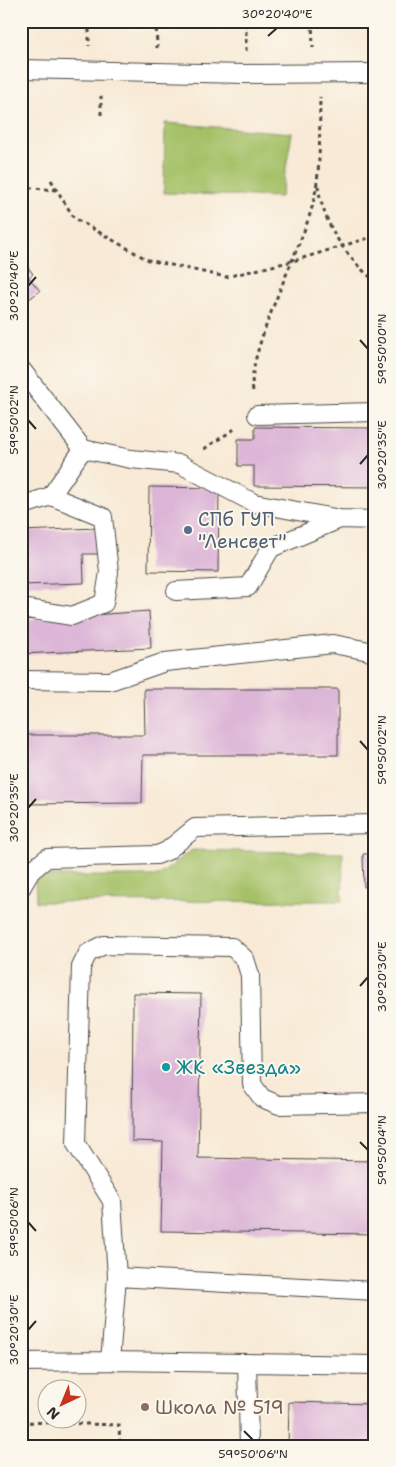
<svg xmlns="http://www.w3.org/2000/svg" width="396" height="1467" viewBox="0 0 396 1467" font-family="'Shantell Sans',sans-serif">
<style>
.green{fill:#a5c168;stroke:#68764a}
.building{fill:#dcb5d7}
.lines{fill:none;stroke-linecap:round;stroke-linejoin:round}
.lane-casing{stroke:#4a4845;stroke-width:20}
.path{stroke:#4a4845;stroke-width:3;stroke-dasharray:4 4;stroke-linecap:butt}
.lane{stroke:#fff;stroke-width:18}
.ticks{fill:none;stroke:#2b2b2b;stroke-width:2}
.service-dot{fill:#5c6f8a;stroke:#fbf7ec;stroke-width:2}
.culture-dot{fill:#0f9aa8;stroke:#fbf7ec;stroke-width:2}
.education-dot{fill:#8d6e63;stroke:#fbf7ec;stroke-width:2}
.labels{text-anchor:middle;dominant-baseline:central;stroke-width:4;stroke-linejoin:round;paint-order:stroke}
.service-label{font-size:19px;fill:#4e5e75;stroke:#fbf7ec;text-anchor:start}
.culture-label{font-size:19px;fill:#0d838f;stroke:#fbf7ec;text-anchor:start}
.education-label{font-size:19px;fill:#785e54;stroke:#fbf7ec;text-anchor:start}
.neatline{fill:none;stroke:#2b2b2b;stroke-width:2}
.ticks-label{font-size:12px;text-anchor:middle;fill:#2b2b2b}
</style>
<rect width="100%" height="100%" fill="#fbf7ec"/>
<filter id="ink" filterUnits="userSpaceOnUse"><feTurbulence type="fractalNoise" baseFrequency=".02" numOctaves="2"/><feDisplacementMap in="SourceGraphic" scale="10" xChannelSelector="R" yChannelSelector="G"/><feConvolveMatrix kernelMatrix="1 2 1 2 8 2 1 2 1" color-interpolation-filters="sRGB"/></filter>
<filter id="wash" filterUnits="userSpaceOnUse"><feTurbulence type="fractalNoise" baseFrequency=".0096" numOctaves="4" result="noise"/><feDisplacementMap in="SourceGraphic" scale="20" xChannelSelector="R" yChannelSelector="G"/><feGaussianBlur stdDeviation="1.12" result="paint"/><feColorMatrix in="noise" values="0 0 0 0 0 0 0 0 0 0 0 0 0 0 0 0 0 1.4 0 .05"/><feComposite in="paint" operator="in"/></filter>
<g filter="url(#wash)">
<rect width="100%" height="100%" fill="#f8ead6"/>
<path class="green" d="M165 123 292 133 281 197 164 193Z
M192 850 343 853 342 901 36 902 35 876H158Z"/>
<g id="blocks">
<path class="building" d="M21 258 33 274 21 283Z
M29 278 40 291 21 305V284Z
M255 427 375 428V487L254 486V466H238V439H255Z
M149 487 219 488 218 572 148 571Z
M97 528 98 554H83L84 583 21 585V531Z
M149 611 151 648 21 654V620Z
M144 689H338V755H143L142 803 21 804V735H145Z
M363 854H375V887H364Z
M133 993 201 994 198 1158 375 1161V1234L161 1231 163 1142 132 1141Z
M289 1402 375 1404V1446H288Z"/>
</g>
</g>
<g filter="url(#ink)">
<use href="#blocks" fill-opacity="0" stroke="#4a4845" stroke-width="1"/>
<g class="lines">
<defs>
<path id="lane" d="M21 69 245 74 375 73
M21 369 83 449 131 459 180 464 254 503 340 519 375 520
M257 415 375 412
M21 506 51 496 83 449
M176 591 248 587 271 548 340 519
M21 608 72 616 104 603 109 572 103 517 51 496
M21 680 110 681 165 662 333 644 369 651 375 655
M21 888 31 871 47 858 157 855 167 851 195 828 375 824
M117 1277 375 1291
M110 1361 117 1277 112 1201 76 1144 81 967 88 953 104 945 232 947 245 959 250 975 252 1084 262 1098 279 1105 375 1103
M21 1362 110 1361 375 1365
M247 1363 249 1446"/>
</defs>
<use href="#lane" class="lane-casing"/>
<path class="path" d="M89 21V46
M156 21 157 48
M312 21 313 48
M246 51V21
M101 115V96
M51 180 74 218 148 260 226 277 293 261 375 236
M318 186C323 223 345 257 375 281
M21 187 56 190
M253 391C245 357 298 254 310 214 322 177 319 135 320 97
M204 449 236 428
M21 1422 119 1425 120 1446"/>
<use href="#lane" class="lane"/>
</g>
</g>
<path class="ticks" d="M268 36 277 28M28 286 36 277M360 340 368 349M28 420 36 429M360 464 368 455M360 741 368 750M28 808 36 799M360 986 368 977M360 1142 368 1150M28 1222 36 1231M28 1330 36 1321M244 1431 253 1440"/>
<circle class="service-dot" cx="188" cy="530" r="5"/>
<circle class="culture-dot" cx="166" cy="1067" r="5"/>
<circle class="education-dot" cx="145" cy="1407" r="5"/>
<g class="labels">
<g class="service-label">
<text x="198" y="519">СПб ГУП<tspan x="198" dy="22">"Ленсвет"</tspan></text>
</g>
<g class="culture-label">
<text x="176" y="1067">ЖК «Звезда»</text>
</g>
<g class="education-label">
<text x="155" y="1407">Школа № 519</text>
</g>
</g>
<rect width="396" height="1467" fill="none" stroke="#fbf7ec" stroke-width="55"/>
<g transform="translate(62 1404) rotate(224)"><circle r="24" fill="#fbf7ec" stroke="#a8a59f"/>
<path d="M0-4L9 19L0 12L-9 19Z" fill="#c8321e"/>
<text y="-8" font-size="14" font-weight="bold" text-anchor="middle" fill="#2b2b2b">N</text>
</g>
<rect x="28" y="28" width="340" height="1412" class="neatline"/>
<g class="ticks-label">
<text x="277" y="18">30°20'40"E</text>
<text transform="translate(14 286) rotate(-90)" y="4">30°20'40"E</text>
<text transform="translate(382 349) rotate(-90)" y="4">59°50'00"N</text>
<text transform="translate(14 420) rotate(-90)" y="4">59°50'02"N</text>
<text transform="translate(382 455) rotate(-90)" y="4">30°20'35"E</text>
<text transform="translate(382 750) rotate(-90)" y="4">59°50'02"N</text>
<text transform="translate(14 808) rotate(-90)" y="4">30°20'35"E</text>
<text transform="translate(382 977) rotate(-90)" y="4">30°20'30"E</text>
<text transform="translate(382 1150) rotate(-90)" y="4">59°50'04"N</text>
<text transform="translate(14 1222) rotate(-90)" y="4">59°50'06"N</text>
<text transform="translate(14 1330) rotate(-90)" y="4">30°20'30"E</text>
<text x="253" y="1458">59°50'06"N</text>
</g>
</svg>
